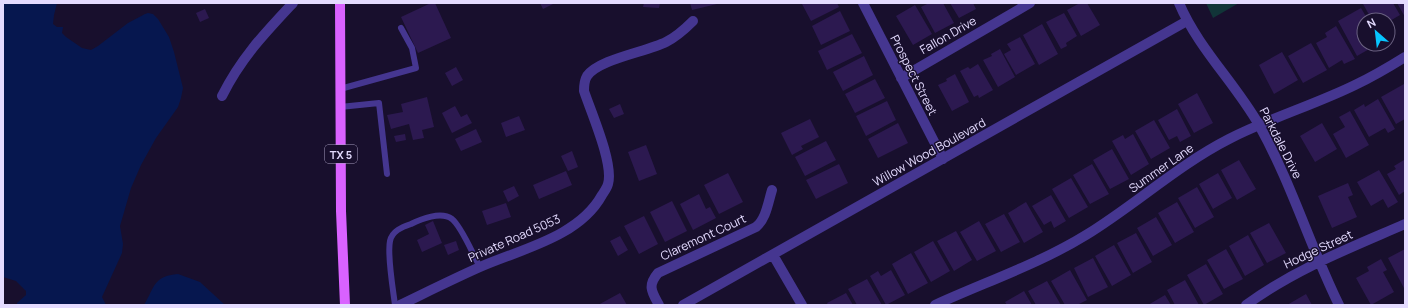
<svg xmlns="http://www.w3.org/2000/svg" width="1408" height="308" viewBox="0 0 1408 308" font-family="Manrope,sans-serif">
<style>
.green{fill:#113438}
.water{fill:#06174f}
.building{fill:#2c1950}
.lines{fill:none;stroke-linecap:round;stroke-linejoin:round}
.lane{stroke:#453690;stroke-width:6}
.street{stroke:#453690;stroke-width:10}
.primary{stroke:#d962ff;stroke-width:10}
.labels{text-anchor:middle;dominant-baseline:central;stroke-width:3;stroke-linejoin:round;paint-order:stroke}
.shield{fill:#180f2d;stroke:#a79ec0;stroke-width:1}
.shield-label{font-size:11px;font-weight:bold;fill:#e4dbff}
.street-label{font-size:12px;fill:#e4dbff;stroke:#180f2d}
</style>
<rect width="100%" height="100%" fill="#180f2d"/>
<path class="green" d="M1206 3H1239L1213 18Z"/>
<path class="water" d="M3 3H57L54 15 53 24 57 27H63L62 33 66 37 82 48 91 50 98 46 128 23 145 14 148 13 153 14 158 19 169 37 174 52 183 88 181 98 178 107 156 138 141 165 131 188 120 226 123 244 122 253 102 297 106 305H17V303L26 295V291L16 281 3 277Z
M178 274 200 282 225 305H144C155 287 153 276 178 274Z"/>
<path class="building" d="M431 3H435L451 38 418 53 401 17Z
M540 3H555L543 9Z
M644 3H660L659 8 643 7Z
M690 3H717V4L692 10Z
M804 3H837L839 7 811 21 802 4Z
M929 3H943L954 23 935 33 921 7Z
M950 3H973L976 9 959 18Z
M1080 3H1087L1100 25 1081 36 1067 10Z
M1364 3H1393L1400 15 1388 22V20H1372L1363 4Z
M1397 3H1405V17Z
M915 5 932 34 913 45 896 16Z
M1361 8 1368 20H1364V44H1378L1357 56 1338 21Z
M205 9 209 18 200 22 196 13Z
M840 11 850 31 821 45 812 26Z
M1064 13 1077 36 1066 43 1067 46 1061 49 1046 22Z
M1042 24 1058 54 1039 65 1023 35Z
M1388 24 1395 36 1388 40Z
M1336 26 1355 59 1344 64 1342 60 1329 68 1316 43 1327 37 1325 33Z
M852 34 862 53 827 70 818 51Z
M1020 37 1035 64 1016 75 1004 54 1011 50 1007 44Z
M1311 43 1327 70 1303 83 1288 56Z
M1000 49 1015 77 998 87 983 60 992 56 991 54Z
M1282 52 1298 80 1274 94 1259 65Z
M864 56 873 75 843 91 833 72Z
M978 64 993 90 979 98 978 95 974 97 960 71 968 67 970 69Z
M456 67 463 80 452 86 445 73Z
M955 74 969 102 952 111 938 85 947 81 946 79Z
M875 79 885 98 855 113 845 94Z
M1404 84 1405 119 1396 124 1381 97Z
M1197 93 1213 123 1194 133 1178 104Z
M427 97 434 127 422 130 424 138 413 140 409 124 391 129 387 115 403 112 401 104Z
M1378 99 1395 129 1388 133 1385 128 1369 137 1354 110 1364 104 1365 107Z
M887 101 896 120 866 136 856 116Z
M620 104 624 114 614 118 609 109Z
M455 106 461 117 467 114 472 123 452 133 442 113Z
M1177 109 1191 136 1180 142 1177 136 1169 140 1158 120Z
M1350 111 1369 145 1346 158 1333 134 1345 127 1339 117Z
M519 116 525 130 506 137 501 123Z
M810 119 819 137 801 146 803 149 792 155 781 133Z
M1154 120 1170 148 1151 159 1135 131Z
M898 123 908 143 878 158 868 139Z
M1322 123 1337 149 1315 162 1300 136Z
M476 129 482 142 461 151 455 139Z
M405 134 406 140 396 142 394 136Z
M1133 134 1149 164 1131 175 1112 141 1123 135 1125 139Z
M826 141 836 160 805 176 795 157Z
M646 145 657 174 639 181 628 152Z
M1112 149 1129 179 1110 189 1093 160Z
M572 151 578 167 568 171 561 156Z
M1239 160 1256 189 1237 200 1221 170Z
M1404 160 1405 162V191L1399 195 1387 174 1396 169 1394 166Z
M839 164 848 183 816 199 806 180Z
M1092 164 1109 194 1090 204 1073 175Z
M1379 170 1398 202 1388 208 1383 199 1371 206 1357 182Z
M566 171 572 185 539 199 533 185Z
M728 173 743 202 719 214 704 185Z
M1218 173 1232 198 1213 209 1199 184Z
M1071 178 1088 207 1069 218 1052 189Z
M1348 183 1353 195 1348 197 1357 217 1332 228 1318 196Z
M514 186 519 196 508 202 503 191Z
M1197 187 1214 217 1195 228 1178 198Z
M699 194 706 209 710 207 716 218 693 230 680 204Z
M1051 195 1066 221 1054 228 1051 221 1044 225 1032 206Z
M672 201 687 231 665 242 650 212Z
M1026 202 1043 232 1024 243 1008 213Z
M1177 202 1194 232 1175 243 1158 213Z
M506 203 511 217 487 225 482 211Z
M1004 214 1020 242 1001 252 985 224Z
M644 216 658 244 639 254 624 226Z
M1156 217 1172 245 1153 256 1137 228Z
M433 221 442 243 422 252 417 240 429 234 425 225Z
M979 221 996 251 977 261 960 232Z
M1269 223 1286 253 1267 263 1250 233Z
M956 231 972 260 954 271 937 241Z
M1136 233 1152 262 1133 273 1117 243Z
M1248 235 1264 265 1245 276 1229 246Z
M620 236 628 250 618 256 610 241Z
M456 241 459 250 448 255 444 245Z
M933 241 950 271 931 282 914 252Z
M1114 245 1131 275 1112 286 1095 256Z
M1226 249 1243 279 1224 289 1207 260Z
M1405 249V290L1388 258Z
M911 253 928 283 908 294 892 264Z
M1093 258 1108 287 1088 297 1074 268Z
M1381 259 1387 270 1383 272 1394 292 1371 305 1356 278 1369 271 1367 267Z
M1206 264 1223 294 1204 305 1187 275Z
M891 270 905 295 886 305 870 276 878 271 881 276Z
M1070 270 1087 300 1077 305H1065L1051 281Z
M867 279 882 305H857L848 289Z
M1185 280 1199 305H1175L1167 290Z
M1047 281 1061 305H1036L1028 291Z
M1024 291 1032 305H1007L1005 302Z
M620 293 627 305H598Z
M846 293 853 305H828L827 303Z
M1306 294 1312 305H1287Z
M1165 295 1171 305H1148Z"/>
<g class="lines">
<path class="lane" d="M340 89 416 68 412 48 401 28
M340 107 379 103 387 174
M395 305C393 289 387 255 390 241 392 231 402 227 411 224 421 219 441 211 452 219 462 227 473 255 480 267"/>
<path class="street" d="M863 3 943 159
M1179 3C1198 48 1235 83 1259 125 1291 182 1310 246 1339 305
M901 78 1030 3
M222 96C241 58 264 34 293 3
M773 255 802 305
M400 305C427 292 453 279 480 267 521 249 579 237 602 195 604 192 607 188 608 184 614 164 591 112 584 91 584 86 584 81 587 76 599 59 646 52 666 42 676 37 685 29 693 21
M659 305C652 292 647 286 658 273L756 227C766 219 768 203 772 190
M683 305 1187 21
M935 305C985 282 1039 264 1086 235 1135 205 1178 165 1229 139 1270 118 1314 105 1355 85 1372 77 1389 67 1405 57
M1246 305C1295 269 1350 248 1405 224"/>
<path class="primary" d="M340 3 341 211 345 305"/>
</g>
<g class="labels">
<rect class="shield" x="325" y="145" width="32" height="18" rx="3"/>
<g class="shield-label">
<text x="341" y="154">TX 5</text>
</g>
<g class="street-label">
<text transform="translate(948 35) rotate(-30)">Fallon Drive</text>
<text transform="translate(914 75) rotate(63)">Prospect Street</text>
<text transform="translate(1281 143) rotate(63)">Parkdale Drive</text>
<text transform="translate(929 152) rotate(-29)">Willow Wood Boulevard</text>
<text transform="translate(1161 168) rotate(-35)">Summer Lane</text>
<text transform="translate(703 237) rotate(-25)">Claremont Court</text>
<text transform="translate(514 238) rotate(-24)">Private Road 5053</text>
<text transform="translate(1318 249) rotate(-25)">Hodge Street</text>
</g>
</g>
<rect width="1408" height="308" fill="none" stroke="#e4dbff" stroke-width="8"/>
<g transform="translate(1376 32) rotate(332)"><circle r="19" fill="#180f2d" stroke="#6a6181"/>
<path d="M0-3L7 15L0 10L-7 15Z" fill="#07c5ff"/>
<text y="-6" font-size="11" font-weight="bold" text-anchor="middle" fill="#e4dbff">N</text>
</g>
</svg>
